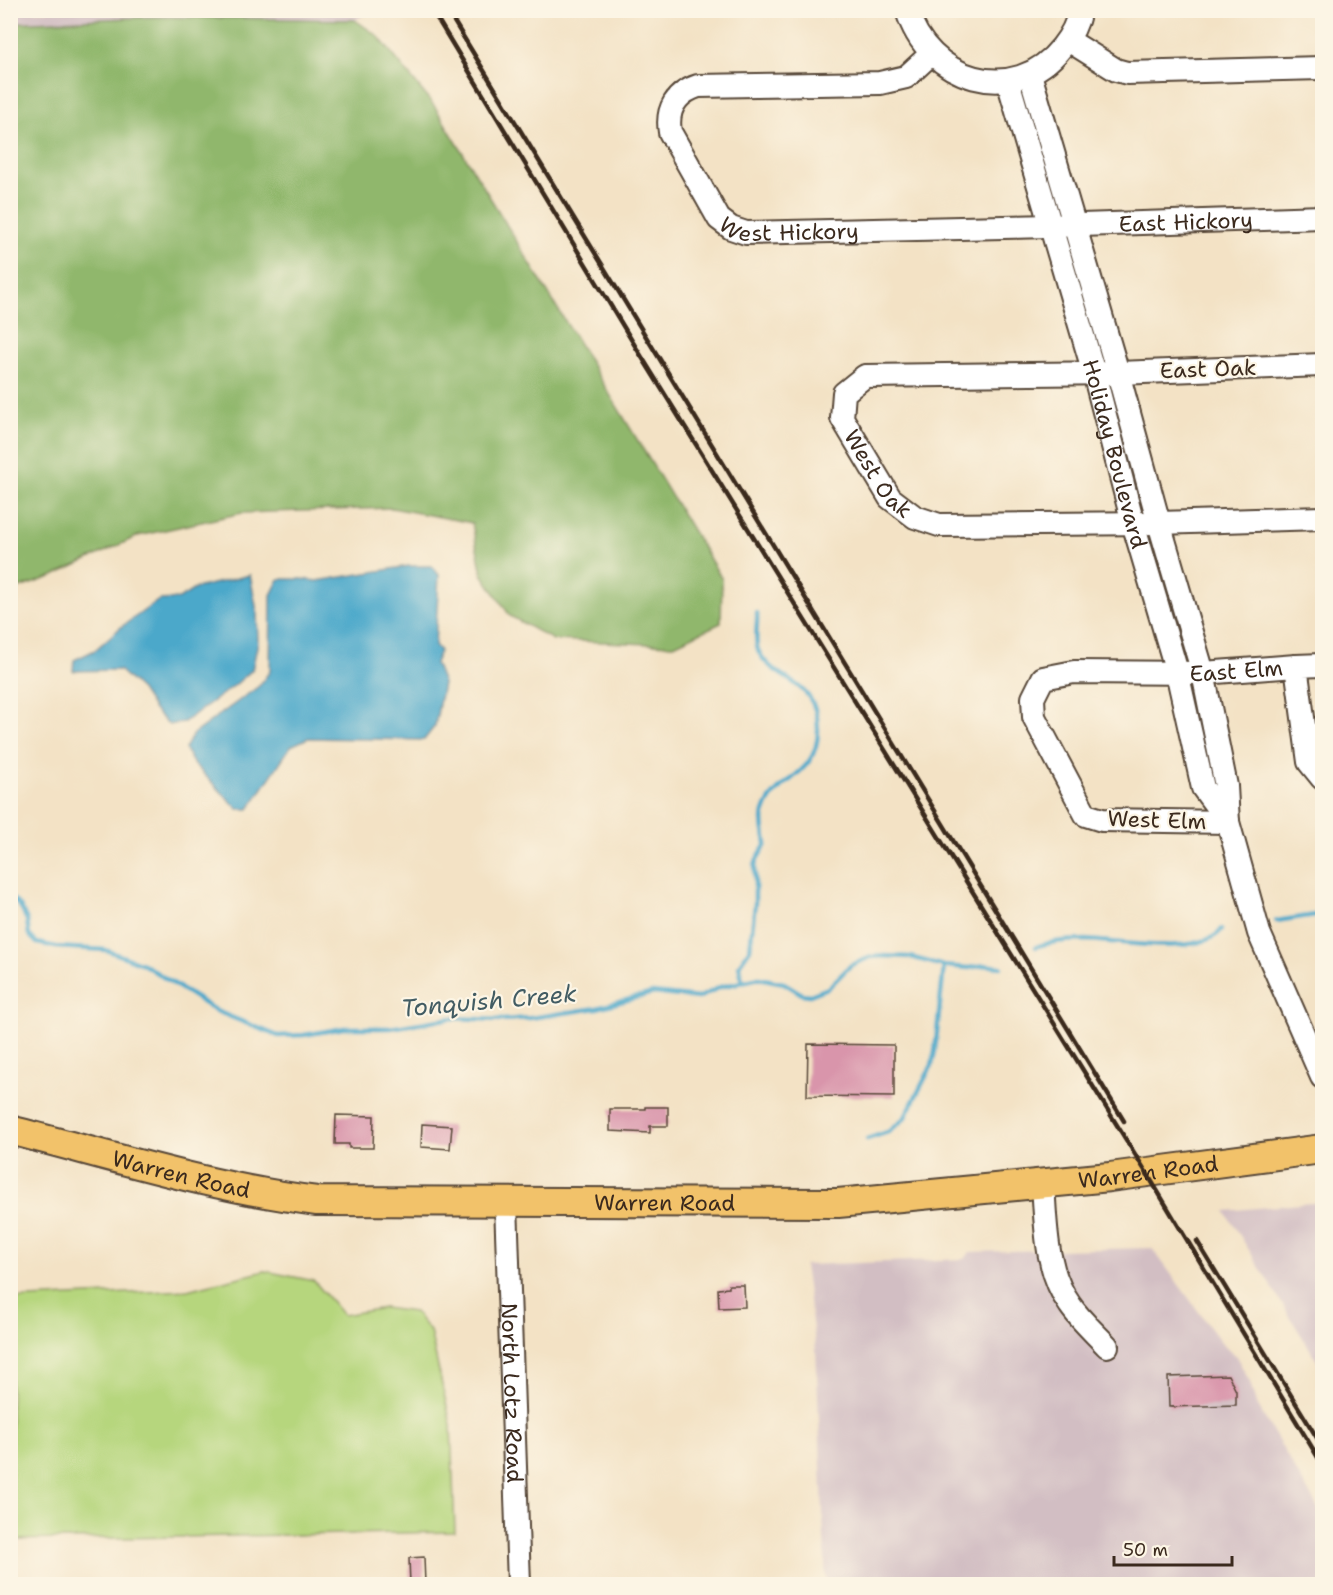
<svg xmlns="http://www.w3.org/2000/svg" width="1333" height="1595" viewBox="0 0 1333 1595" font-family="'Shantell Sans',sans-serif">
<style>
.industrial{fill:#d2bec3}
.green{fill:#b6d67d;stroke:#78804e;stroke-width:1.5}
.forest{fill:#90b76c;stroke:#667045;stroke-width:1.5}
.water{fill:#4ca8ca;stroke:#446974;stroke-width:1.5}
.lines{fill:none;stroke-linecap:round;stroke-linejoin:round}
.stream{stroke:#4ca8ca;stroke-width:4.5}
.building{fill:#d995ab}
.minor-casing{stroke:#574637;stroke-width:26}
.major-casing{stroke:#574637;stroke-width:32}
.minor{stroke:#fff;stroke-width:22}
.major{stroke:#f2c26a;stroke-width:28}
.rail{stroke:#3b2a1e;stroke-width:4.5}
.labels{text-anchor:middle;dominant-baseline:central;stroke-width:4.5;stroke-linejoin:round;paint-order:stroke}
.street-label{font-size:22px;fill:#3b2a1e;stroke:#fcf5e5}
.water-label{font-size:24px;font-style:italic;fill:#425c63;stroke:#fcf5e5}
</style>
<rect width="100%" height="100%" fill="#fcf5e5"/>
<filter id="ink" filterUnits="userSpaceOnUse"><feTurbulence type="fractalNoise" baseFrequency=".0167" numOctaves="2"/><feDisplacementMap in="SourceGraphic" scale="12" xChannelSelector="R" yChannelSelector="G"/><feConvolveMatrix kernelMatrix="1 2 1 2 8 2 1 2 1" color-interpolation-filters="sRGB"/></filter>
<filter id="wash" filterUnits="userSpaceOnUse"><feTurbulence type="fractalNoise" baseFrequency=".008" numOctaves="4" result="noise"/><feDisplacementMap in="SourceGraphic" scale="24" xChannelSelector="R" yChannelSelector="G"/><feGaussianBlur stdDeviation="1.35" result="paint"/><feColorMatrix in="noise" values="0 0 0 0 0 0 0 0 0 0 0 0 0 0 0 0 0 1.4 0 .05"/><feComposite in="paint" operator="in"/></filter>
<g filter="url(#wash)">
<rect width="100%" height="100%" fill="#f3e2c5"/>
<path class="industrial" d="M10 11H372L355 20 11 23Z
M1322 1202V1369L1225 1211Z
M1152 1248 1221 1342 1236 1356 1250 1382 1256 1403 1322 1515V1584H826L816 1350 804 1265 965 1259 970 1252Z"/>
<path class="green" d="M265 1271 314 1281 343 1315 384 1308 414 1312 430 1331 451 1425 455 1532 11 1540V1299L187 1290Z"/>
<path class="forest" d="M154 17 355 20 378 36 435 107 722 579 721 623 674 645 553 640 510 616 482 574 472 523 392 508 242 513 138 536 51 577 11 591V23Z"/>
<path class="water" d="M409 566H432L439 575 435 645 440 651 435 663 443 683 435 726 424 740 308 738 291 746 249 809H238L193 763 185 749 193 734 259 686 270 671 271 595 279 579H302L317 581Z
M250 575 257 611 258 642 252 670 235 685 184 722 169 725 154 710 141 690 119 670 73 671 74 660 95 650 121 627 159 600 179 599 196 588Z"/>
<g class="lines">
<path class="stream" d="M10 897 20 906 27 920 29 935 37 943 56 947 106 950 143 964 216 1011 278 1036 304 1035 344 1028H390L452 1018 503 1020 530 1018 597 1008 653 993 698 998 720 987 759 978 784 983 802 994 810 995 828 988 851 965 871 957 885 956 910 957 944 966 969 968 984 965 1001 967
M1276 921 1322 914
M1036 947C1051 941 1069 940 1086 940 1117 941 1203 957 1222 929
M742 980 739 965 750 949 755 903V866L757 859 766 844C765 834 761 822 764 812 774 777 817 779 818 731 819 677 772 683 758 650 754 640 758 625 757 613
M867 1139 888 1132 904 1119 932 1065 935 1051 944 966"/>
</g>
<g id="blocks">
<path class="building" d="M808 1044 894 1045V1097L807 1096Z
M645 1107H668V1126H650V1133L610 1131V1109H645Z
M336 1115 374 1116 373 1148H349V1144H335Z
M422 1124 452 1126 450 1149 421 1147Z
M729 1285H744L745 1307 719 1308 718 1289 729 1288Z
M1228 1375 1236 1391V1405L1169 1407 1168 1377Z
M424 1557 425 1584H410L409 1558Z"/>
</g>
</g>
<g filter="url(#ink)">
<use href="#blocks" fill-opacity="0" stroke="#574637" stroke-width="1.5"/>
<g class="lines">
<defs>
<g id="minor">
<path d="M907 10C927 80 1014 108 1062 47 1071 36 1077 25 1080 10"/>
<path d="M1068 40 1116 70 1127 73 1322 68"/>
<path id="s1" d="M931 54 906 77 880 83 698 86C676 93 666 109 670 132L719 219 731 228 746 233 1050 226 1322 217"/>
<path d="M1030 74 1118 373 1159 523 1203 673 1226 786 1228 822 1259 933 1322 1077"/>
<path id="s2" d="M1008 81 1094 373 1133 523 1177 672 1203 788 1228 822"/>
<path id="s3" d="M1322 365 1118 373 865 376 844 393 842 418 890 498 915 517 939 525 1159 523 1322 518"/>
<path d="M1322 665 1296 666 1309 762 1322 778"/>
<path id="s4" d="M1228 822 1102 820 1086 815 1034 717 1033 698 1043 678 1074 672 1203 673 1296 666"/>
<path d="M1043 1184C1046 1225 1045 1270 1070 1305 1080 1320 1095 1333 1107 1346"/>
<path id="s5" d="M506 1203 519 1584"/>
</g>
<g id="major">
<path id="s6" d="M10 1130C112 1156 213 1188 317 1201L838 1203 1110 1177 1322 1149"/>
</g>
</defs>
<use href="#minor" class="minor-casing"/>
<use href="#major" class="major-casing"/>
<use href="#minor" class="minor"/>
<use href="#major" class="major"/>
<path class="rail" d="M432 10 640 354 1146 1172 1322 1464
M447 10 1124 1121
M1197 1241 1322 1446"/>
</g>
</g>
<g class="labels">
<g class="street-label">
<text stroke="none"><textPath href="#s1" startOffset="873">East Hickory</textPath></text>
<text stroke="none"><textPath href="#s1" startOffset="476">West Hickory</textPath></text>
<text transform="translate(1208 369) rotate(-2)">East Oak</text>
<text stroke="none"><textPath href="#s2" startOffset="388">Holiday Boulevard</textPath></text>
<text stroke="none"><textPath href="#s3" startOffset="576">West Oak</textPath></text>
<text stroke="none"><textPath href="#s4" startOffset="489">East Elm</textPath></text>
<text transform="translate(1157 820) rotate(2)">West Elm</text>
<text stroke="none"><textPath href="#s6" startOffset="1148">Warren Road</textPath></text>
<text stroke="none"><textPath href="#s6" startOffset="177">Warren Road</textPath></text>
<text stroke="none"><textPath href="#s6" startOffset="663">Warren Road</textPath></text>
<text stroke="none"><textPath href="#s5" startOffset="190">North Lotz Road</textPath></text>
</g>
<g class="water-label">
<text transform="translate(489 1001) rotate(-5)">Tonquish Creek</text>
</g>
</g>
<rect width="1333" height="1595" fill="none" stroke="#fcf5e5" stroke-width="36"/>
<path d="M1114 1556v9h118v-9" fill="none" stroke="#3b2a1e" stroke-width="3"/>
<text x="1123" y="1556" font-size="18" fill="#3b2a1e" stroke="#fcf5e5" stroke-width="4.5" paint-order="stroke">50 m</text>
</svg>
